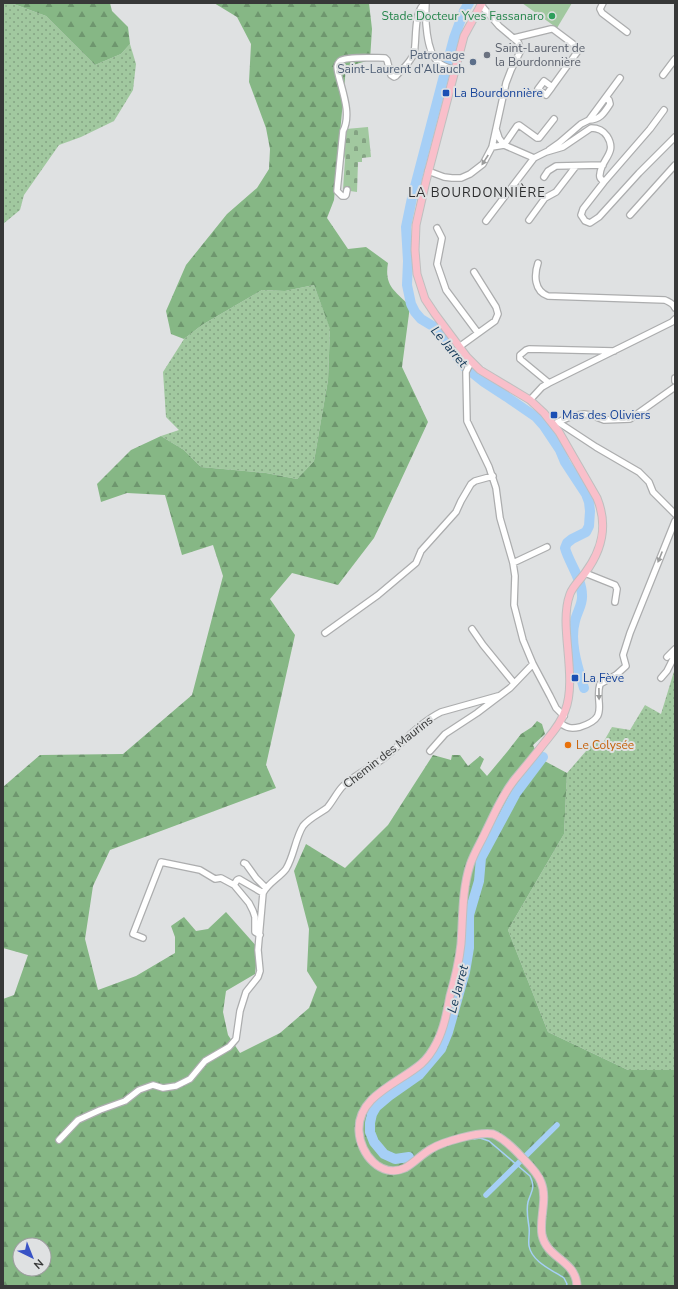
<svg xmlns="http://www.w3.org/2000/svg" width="678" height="1289" viewBox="0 0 678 1289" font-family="'Nunito Sans',sans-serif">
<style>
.grass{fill:url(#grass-dots)}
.forest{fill:url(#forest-firs);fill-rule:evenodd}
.cemetery{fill:url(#cemetery-stones)}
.park{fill:#a1c89f}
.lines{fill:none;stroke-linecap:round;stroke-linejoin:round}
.stream{stroke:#a6cff6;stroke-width:1.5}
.canal{stroke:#a6cff6;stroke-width:5.5}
.river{stroke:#a6cff6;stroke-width:10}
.minor-casing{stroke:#acadae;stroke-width:8}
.major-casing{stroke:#bfbfbf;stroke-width:9}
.minor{stroke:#fff;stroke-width:5.5}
.major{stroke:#f9bfca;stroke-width:7}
.oneway{fill:#9b9c9c}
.leisure-dot{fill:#2e9e5b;stroke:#dfe1e2;stroke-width:1.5}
.worship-dot{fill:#6b7280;stroke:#dfe1e2;stroke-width:1.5}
.service-dot{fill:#5c6f8a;stroke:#dfe1e2;stroke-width:1.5}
.transit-dot{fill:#1a4fb4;stroke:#dfe1e2;stroke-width:1.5}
.food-dot{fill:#e8710a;stroke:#dfe1e2;stroke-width:1.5}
.labels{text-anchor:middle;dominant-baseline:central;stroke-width:4;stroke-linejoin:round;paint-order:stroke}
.leisure-label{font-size:12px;fill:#27864d;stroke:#dfe1e2;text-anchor:end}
.worship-label{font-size:12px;fill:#5b616d;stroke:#dfe1e2;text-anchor:start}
.service-label{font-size:12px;fill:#4e5e75;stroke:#dfe1e2;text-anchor:end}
.transit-label{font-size:12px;fill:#164399;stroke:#dfe1e2;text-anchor:start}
.food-label{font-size:12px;fill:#c56008;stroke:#dfe1e2;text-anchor:start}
.street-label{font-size:12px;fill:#373838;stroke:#dfe1e2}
.neighbourhood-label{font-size:13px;letter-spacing:1px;fill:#2c2d2e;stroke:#dfe1e2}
.water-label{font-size:13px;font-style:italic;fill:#133858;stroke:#dfe1e2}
</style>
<defs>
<pattern id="grass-dots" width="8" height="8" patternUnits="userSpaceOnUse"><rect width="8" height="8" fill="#a1c89f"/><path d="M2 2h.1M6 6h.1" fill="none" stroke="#84a383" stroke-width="1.8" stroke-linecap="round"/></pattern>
<pattern id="forest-firs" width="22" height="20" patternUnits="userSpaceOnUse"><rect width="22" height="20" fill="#86b785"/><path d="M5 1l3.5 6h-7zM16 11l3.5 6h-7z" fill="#6e966e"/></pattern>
<pattern id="cemetery-stones" width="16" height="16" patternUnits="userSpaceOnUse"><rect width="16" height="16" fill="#a1c89f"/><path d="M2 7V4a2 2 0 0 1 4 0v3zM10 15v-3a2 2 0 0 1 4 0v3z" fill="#84a383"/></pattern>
</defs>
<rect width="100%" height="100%" fill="#dfe1e2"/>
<path class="grass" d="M3 3H11L46 16 95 65 121 54 130 44 136 64 133 90 114 121 81 137 59 145 24 195 20 210 3 224Z
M314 285 330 328 328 380 314 461 297 479 266 473 201 467 184 450 161 436 179 430 166 417 163 372 184 339 202 325 262 290 285 291Z
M675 668V1070H628L548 1032 508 930 564 834 567 773 593 743 604 741 612 727 630 730 645 705 661 714Z"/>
<path class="forest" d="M11 3H110L112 11 128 27 130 44 121 54 95 65 46 16Z
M214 3H369L372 29 370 60 346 67 334 200 327 218 348 249 366 247 388 263C384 286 395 291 410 306L402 367 428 422 374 538 338 585 292 573 270 599 295 635 266 765 276 788 110 850 93 886 85 939 98 990 136 976 175 953V937L171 926 184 917 196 931 208 929 226 912 258 948 255 974 226 991 223 1012 228 1035 240 1053 280 1033 309 1008 317 987 307 971 309 929 294 871 306 844 345 868 388 825 433 755 451 760 452 755H460L468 766 480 756 484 759 480 768 487 776 507 752 521 734 532 727 537 721 542 724 545 734 533 745 539 758 567 773 564 834 508 930 548 1032 628 1070H675V1286H3V999L14 995 28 955 3 948V787L40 755 123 754 192 695 223 576 213 545 182 555 165 495 127 493 101 502 97 484 131 450 161 436 184 450 201 467 266 473 297 479 314 461 328 380 330 329 314 285 285 291 262 290 202 325 184 339 171 334 166 311 186 265 227 214 257 188 269 169 270 149 266 128 249 82 251 44 237 17ZM20 1245H44V1269H20Z"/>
<path class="cemetery" d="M368 127 371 157 362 158V162H358L357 192 343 190 345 159 343 153 346 129Z"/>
<path class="park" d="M522 3H572L557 28Z"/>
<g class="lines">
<path class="stream" d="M474 1139 480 1138 489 1141 530 1176C536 1189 531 1191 528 1202 526 1211 528 1219 529 1227 530 1233 528 1240 529 1246 532 1262 552 1270 564 1278L567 1284 566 1286"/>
<path class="canal" d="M486 1195 557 1125"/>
<path class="river" d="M469 3 464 11 454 38 440 91 412 198 406 227 408 261 407 285 411 304 415 312 421 319 436 328 464 366 484 382 507 397 536 417 544 426 560 450 565 462 586 494 589 502 590 511 589 526 586 532 572 539 567 543 565 548C569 563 582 579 582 595 583 604 577 612 575 621 569 642 578 668 584 688
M409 1157 395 1159 384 1154 374 1142 370 1132V1123L372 1114 376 1107 389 1096 419 1075 441 1049 448 1032 465 972 469 948V915L479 881 481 858 516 793 543 757"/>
<defs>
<path id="minor" d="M426 3C425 18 426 51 438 62 443 67 449 68 455 70
M603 3 600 9 602 13 627 32
M514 38 551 29H553L577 47 578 51 552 87 544 81 538 89 546 95 552 87
M663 75 675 59
M589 120C600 120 604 113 610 104L609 100 606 97
M496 129 499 138 504 145
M504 145 517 126 519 125 537 138H539L554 119
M492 147 504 145 534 158 546 152 563 147 591 128C597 128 603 130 607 136 618 153 601 159 600 174 599 178 601 179 604 182L583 209 581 215 585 221 590 223 599 217 639 173 675 137
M549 150 559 143 581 124 589 120 620 78
M428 171 444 177 452 178H461L470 174 483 164 492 147 506 83 511 70 521 50 518 42 499 26 481 5
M544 177 548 171 556 166 603 165
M604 182 650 129 664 110
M347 190 346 195 345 196H342L337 191 343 131C352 114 342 91 338 73 337 68 336 65 340 61 346 56 376 58 385 58L387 60 391 75 394 77 396 76C402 69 411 62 414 53 417 41 413 9 426 3
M630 215 675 165
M529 220 545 198 556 192 576 166
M486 221 534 158
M437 228 442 238 437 264 446 290 478 333
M538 263C534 275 534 291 548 296L665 300C669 302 673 303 675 308
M459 347 495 321 498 314 496 307 474 272
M471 362 466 372 467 421 489 467 496 488 500 518 513 563 515 576 514 605 523 640 533 664 550 696 556 708 564 716
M675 378V381
M549 383 520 359V355L526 350 529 349 614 351
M530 400 542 387 549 383 672 322 675 319
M558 422 572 416 584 414 591 415 604 420 630 419 675 387
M554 425 558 422 596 447 639 472 649 482 653 492 675 514
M513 563 547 547
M585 573 615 585 617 589 615 602
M472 629 483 645 514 683
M325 633 378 595 416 563 421 551 456 512 461 501 471 484 475 481 493 476
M667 657 675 649
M661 678 667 671 675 655
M560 723C567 728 571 729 580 727 611 717 594 704 600 684L616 675 626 666 623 655 630 633 675 521
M430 751 445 734 477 713 510 688 533 664
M244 863 246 864 256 878 266 888
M260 935 255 932V917L253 911 249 903 234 885 237 880 239 879 263 893
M143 938 133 934 161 862 200 870 215 879 221 878 234 885
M59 1140 78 1120 100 1110 125 1101 139 1090 153 1085 163 1088 176 1086 190 1079 205 1061 229 1047 236 1039 240 1011 246 992 258 977 260 971 258 950 263 893C268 883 279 878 286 869 294 856 295 839 303 826 309 818 319 814 327 808 333 801 337 792 343 786 355 774 371 768 384 758 403 743 419 723 441 712L498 696"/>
<path id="major" d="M482 3 464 36 426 181 416 225 415 250 417 274 425 299 435 314 467 357 480 370 530 400 544 413 559 432 597 498C608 525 603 549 585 573 580 580 573 586 570 594 567 602 566 612 566 621 566 648 575 686 565 711 561 723 553 732 545 742 535 755 525 767 515 779 502 795 495 813 486 831 481 842 474 853 470 865 462 890 463 917 461 944 459 962 455 979 450 996 447 1012 444 1028 437 1042 433 1050 428 1058 421 1064 399 1083 357 1096 359 1131 360 1154 381 1179 405 1168 414 1163 422 1154 431 1149 442 1142 480 1131 493 1134 502 1137 511 1146 518 1153 526 1162 537 1171 541 1182 548 1199 539 1218 542 1235 547 1259 576 1260 577 1286"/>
</defs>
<use href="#minor" class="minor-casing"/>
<use href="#major" class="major-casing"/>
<use href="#minor" class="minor"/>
<use href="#major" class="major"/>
</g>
<defs><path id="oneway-solid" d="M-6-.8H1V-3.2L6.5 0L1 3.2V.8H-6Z"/></defs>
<g class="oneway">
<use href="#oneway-solid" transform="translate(485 160) rotate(123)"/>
<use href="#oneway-solid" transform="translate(660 557) rotate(112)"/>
<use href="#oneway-solid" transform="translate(599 694) rotate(89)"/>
</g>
<circle class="leisure-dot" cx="552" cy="16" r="4"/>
<circle class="worship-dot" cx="487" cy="55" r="4"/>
<circle class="service-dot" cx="473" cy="62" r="4"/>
<g class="transit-dot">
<rect x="442" y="89" width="8" height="8" rx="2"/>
<rect x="550" y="411" width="8" height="8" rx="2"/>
<rect x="571" y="674" width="8" height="8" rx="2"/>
</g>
<circle class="food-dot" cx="568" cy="745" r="4"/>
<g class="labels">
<g class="leisure-label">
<text x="544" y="16">Stade Docteur Yves Fassanaro</text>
</g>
<g class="worship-label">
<text x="495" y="48">Saint-Laurent de<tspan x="495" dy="14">la Bourdonnière</tspan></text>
</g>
<g class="service-label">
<text x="465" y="55">Patronage<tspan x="465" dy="14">Saint-Laurent d'Allauch</tspan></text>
</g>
<g class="transit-label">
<text x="454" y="93">La Bourdonnière</text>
<text x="562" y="415">Mas des Oliviers</text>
<text x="583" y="678">La Fève</text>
</g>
<g class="food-label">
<text x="576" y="745">Le Colysée</text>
</g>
<g class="street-label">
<text transform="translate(388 752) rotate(-38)">Chemin des Maurins</text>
</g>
<g class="neighbourhood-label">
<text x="477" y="193">LA BOURDONNIÈRE</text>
</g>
<g class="water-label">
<text transform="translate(449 347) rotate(50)">Le Jarret</text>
<text transform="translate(458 989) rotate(-75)">Le Jarret</text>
</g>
</g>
<rect width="678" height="1289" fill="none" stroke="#373838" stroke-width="8"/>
<g transform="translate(32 1257) rotate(137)"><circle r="19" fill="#dfe1e2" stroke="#9c9d9e"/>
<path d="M0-3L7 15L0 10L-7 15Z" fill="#3953c5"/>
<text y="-6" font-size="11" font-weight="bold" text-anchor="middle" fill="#373838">N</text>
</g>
</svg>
